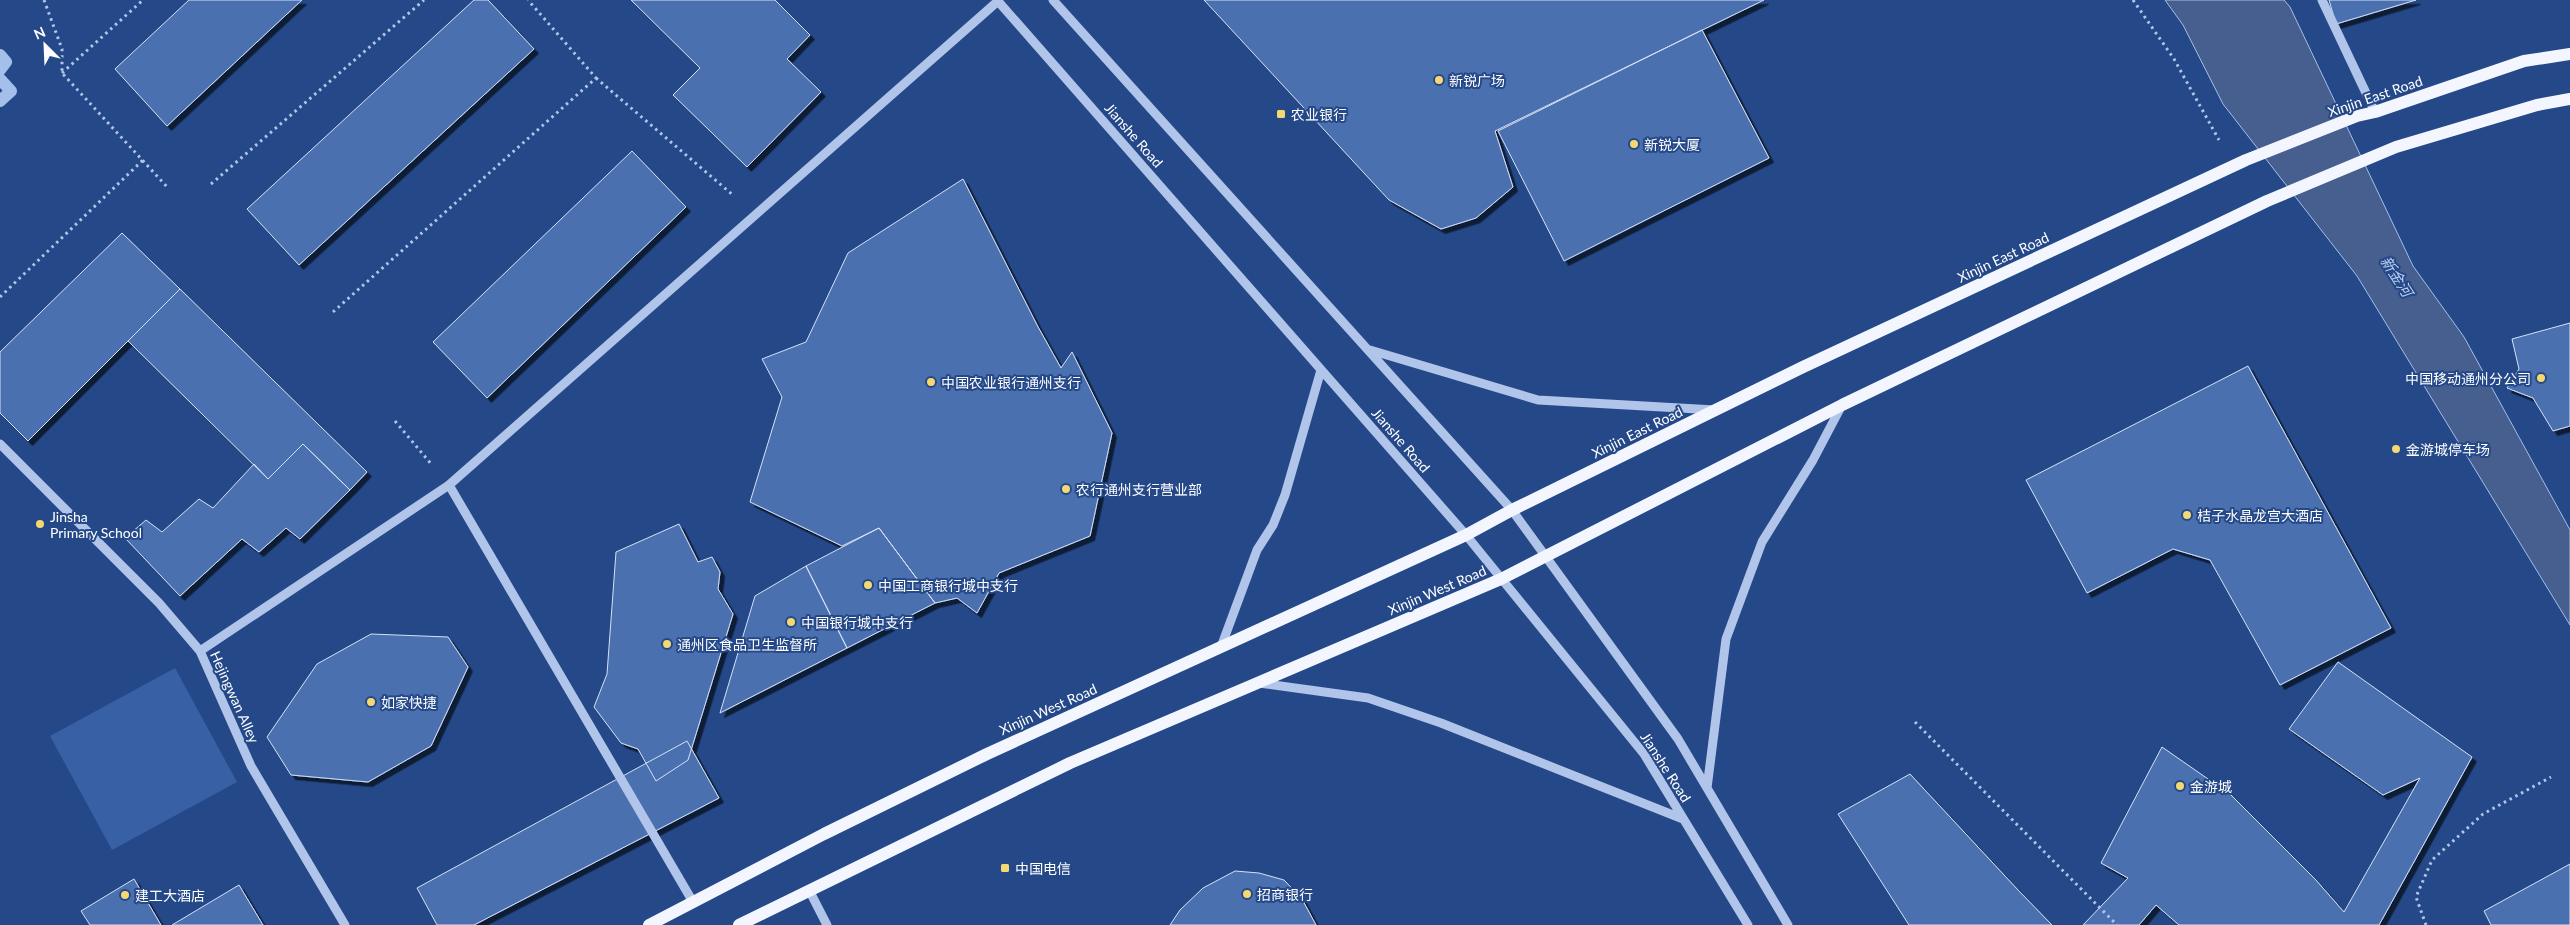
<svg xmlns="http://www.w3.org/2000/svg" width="2570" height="925" viewBox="0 0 2570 925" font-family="Lato,'Noto Sans SC',sans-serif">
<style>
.green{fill:#3860a5}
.water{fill:#465f8e;stroke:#a4bfea}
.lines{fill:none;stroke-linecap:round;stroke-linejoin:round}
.stream{stroke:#a4bfea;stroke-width:12}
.building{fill:#4c70b0;stroke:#d4e1f7;filter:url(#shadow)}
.path{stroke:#b0c5e9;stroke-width:3;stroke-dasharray:2.5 4;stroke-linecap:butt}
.minor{stroke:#b0c5e9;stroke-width:9}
.major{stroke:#f3f6fe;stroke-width:12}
.poi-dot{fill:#f4d973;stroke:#244888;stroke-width:2}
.labels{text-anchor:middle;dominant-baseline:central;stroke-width:4;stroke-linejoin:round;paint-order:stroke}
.poi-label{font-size:14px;fill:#fff;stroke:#244888;text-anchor:start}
.street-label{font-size:14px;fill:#fff;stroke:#244888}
.water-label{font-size:15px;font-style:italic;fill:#bbcff1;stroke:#244888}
</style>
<defs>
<filter id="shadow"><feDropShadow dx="4.5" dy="4.5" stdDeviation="0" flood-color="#0009"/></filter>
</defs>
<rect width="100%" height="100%" fill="#244888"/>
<path class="green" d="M175 668 237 782 112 850 50 736Z"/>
<path class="water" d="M2165 0H2284L2290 7 2413 266 2464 337 2570 530V625L2357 276 2223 104 2183 25Z"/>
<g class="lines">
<path class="stream" d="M0 55 6 62 0 70
M0 79 11 91 0 101"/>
</g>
<path class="building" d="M189 0H302L167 126 115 69Z
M474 0H488L534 49 299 265 247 209Z
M631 0H775L810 35 787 59 821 92 747 167 673 95 700 68Z
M1204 0H1764L1495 131 1513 187 1476 218 1441 229 1389 200Z
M2329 0H2416L2336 24Z
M1702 30 1769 158 1564 261 1498 131Z
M632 151 686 207 487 398 433 342Z
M963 179 1037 325 1061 368 1072 352 1112 433 1090 536 999 573 977 613 957 598 935 603 879 528 842 546 750 502 782 397 762 359 806 342 848 253Z
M122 233 180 289 28 441 0 413V352Z
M180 289 367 472 350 490 303 444 268 479 128 341Z
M2570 323V426L2553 431 2533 398 2507 388 2519 369 2512 339Z
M2248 366 2391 628 2280 685 2210 560 2173 549 2087 593 2026 480Z
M303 444 350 490 300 539 286 528 259 552 242 539 180 596 125 538 146 520 162 532 199 499 213 508 254 464 268 479Z
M679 524 698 562 712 557 720 572 718 589 733 614 688 760 656 781 638 749 621 743 594 707 607 674 616 552Z
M879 528 935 603 847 648 806 566Z
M806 566 847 648 720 713 755 596Z
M371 634 448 637 468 667 431 746 368 782 291 775 267 737 317 664Z
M2338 662 2472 757 2379 925H2179L2156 905 2139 925H2083L2128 878 2101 863 2162 747 2231 795 2315 879 2344 912 2420 778 2383 795 2289 729Z
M687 741 719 798 474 925H437L417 888Z
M1910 774 2018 890 2052 925H1909L1838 814Z
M2570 864V925H2491L2484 911Z
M1235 871 1259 873 1284 880 1302 899 1316 925H1170L1180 910 1203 888Z
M134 879 161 925H90L81 911Z
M239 885 263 925H172Z"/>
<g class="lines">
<path class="path" d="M44 0 62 49V73L169 189
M2133 0 2174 59 2219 140
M62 73 143 0
M596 78 734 196
M211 184 424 0
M0 297 143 160
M333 312 596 78 528 0
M395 421 432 465
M1915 722 2117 925
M2426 925 2416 897 2432 860 2483 814 2551 777"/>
<path class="minor" d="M997 0 1466 535 1644 754 1748 925
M1053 0 1512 510 1678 739 1788 925
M2322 0 2375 112
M1370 350 1538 400 1715 410
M0 444 159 603 200 651 251 766 345 925
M449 485 998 1
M1221 647 1257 550 1273 525 1285 495 1321 370
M200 651 449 485 693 902
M1259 683 1368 698 1441 723 1683 819
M1707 788 1726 639 1762 542 1813 460 1842 405
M809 890 827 925"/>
<path class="major" d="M649 925 824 834 987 754 1466 535 1512 510 1803 367 2246 160 2357 116 2375 112 2524 61 2570 54
M739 925 1070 763 1501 579 1842 405 2267 201 2396 147 2537 105 2570 99"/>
</g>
<g class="poi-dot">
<circle cx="1439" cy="80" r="5"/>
<rect x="1276" y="109" width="10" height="10" rx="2.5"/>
<circle cx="1634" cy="144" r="5"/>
<circle cx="2541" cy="378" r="5"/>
<circle cx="931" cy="382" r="5"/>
<circle cx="2396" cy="449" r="5"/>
<circle cx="1066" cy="489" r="5"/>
<circle cx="2187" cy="515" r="5"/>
<circle cx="40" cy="524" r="5"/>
<circle cx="868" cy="585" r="5"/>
<circle cx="791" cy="622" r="5"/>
<circle cx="667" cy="644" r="5"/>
<circle cx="371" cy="702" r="5"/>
<circle cx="2180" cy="786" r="5"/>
<rect x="1000" y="863" width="10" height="10" rx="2.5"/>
<circle cx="1247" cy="894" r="5"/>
<circle cx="125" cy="895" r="5"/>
</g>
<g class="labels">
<g class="poi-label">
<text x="1449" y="80">新锐广场</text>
<text x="1291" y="114">农业银行</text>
<text x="1644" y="144">新锐大厦</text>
<text x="2531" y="378" text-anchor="end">中国移动通州分公司</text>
<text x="941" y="382">中国农业银行通州支行</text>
<text x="2406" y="449">金游城停车场</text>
<text x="1076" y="489">农行通州支行营业部</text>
<text x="2197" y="515">桔子水晶龙宫大酒店</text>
<text x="50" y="516">Jinsha<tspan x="50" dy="16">Primary School</tspan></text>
<text x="878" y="585">中国工商银行城中支行</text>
<text x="801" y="622">中国银行城中支行</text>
<text x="677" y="644">通州区食品卫生监督所</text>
<text x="381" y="702">如家快捷</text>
<text x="2190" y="786">金游城</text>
<text x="1015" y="868">中国电信</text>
<text x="1257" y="894">招商银行</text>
<text x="135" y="895">建工大酒店</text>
</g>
<g class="street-label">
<text transform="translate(2375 96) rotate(-19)">Xinjin East Road</text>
<text transform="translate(1134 135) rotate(49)">Jianshe Road</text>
<text transform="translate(2003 257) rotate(-25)">Xinjin East Road</text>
<text transform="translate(1637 432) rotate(-26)">Xinjin East Road</text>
<text transform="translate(1401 440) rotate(49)">Jianshe Road</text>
<text transform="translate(1437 590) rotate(-23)">Xinjin West Road</text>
<text transform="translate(235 697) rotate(66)">Hejingwan Alley</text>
<text transform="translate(1048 709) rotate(-24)">Xinjin West Road</text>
<text transform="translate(1666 767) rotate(57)">Jianshe Road</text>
</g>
<g class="water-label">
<text transform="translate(2397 276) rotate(57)">新金河</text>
</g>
</g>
<g transform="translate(45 45) rotate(336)" stroke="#244888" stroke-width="4" paint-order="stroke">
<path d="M0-4L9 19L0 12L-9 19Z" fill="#ffffff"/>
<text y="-8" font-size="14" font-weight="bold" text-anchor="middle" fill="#ffffff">N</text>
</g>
</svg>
